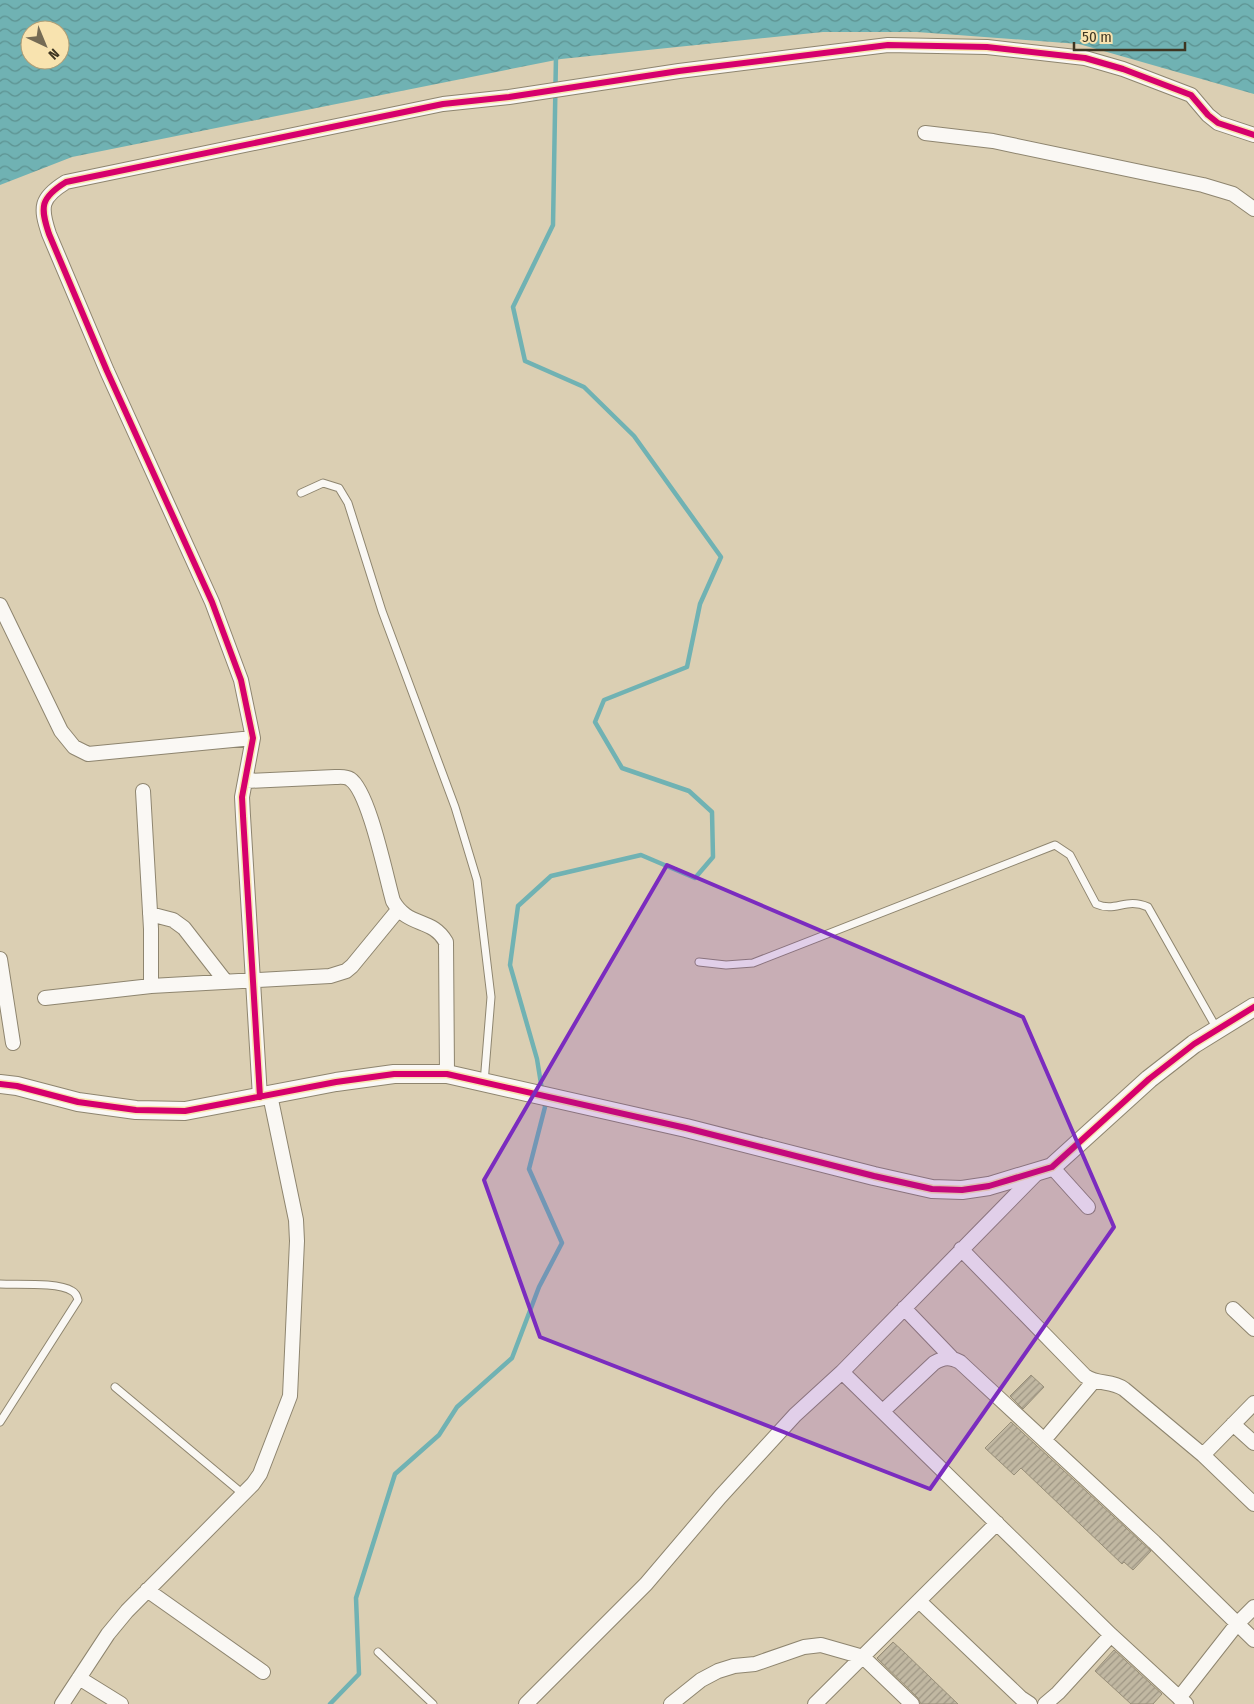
<svg xmlns="http://www.w3.org/2000/svg" width="1254" height="1704" viewBox="0 0 1254 1704" font-family="'Fira Sans Condensed',sans-serif">
<style>
.water{fill:url(#water-waves);fill-rule:evenodd}
.lines{fill:none;stroke-linecap:round;stroke-linejoin:round}
.stream{stroke:#70b2b3;stroke-width:4.5}
.building{fill:url(#building-hatch);stroke:#988f79}
.service-casing{stroke:#8e856f;stroke-width:9}
.minor-casing{stroke:#8e856f;stroke-width:16}
.tertiary-casing{stroke:#8e856f;stroke-width:20}
.service{stroke:#faf8f4;stroke-width:7}
.minor{stroke:#faf8f4;stroke-width:14}
.tertiary{stroke:#faf8f4;stroke-width:18}
.cycleway-casing{stroke:#f8e3af;stroke-width:9}
.cycleway{stroke:#d6006c;stroke-width:6}
.marked{fill:#7b2cbf;fill-opacity:0.2;stroke:#7b2cbf;stroke-width:4;stroke-linejoin:round}
</style>
<defs>
<pattern id="water-waves" width="16" height="10" patternUnits="userSpaceOnUse" patternTransform="scale(1.25)"><rect width="16" height="10" fill="#70b2b3"/><path d="M0 5q4-4 8 0t8 0" fill="none" stroke="#5d9291"/></pattern>
<pattern id="building-hatch" width="6" height="6" patternUnits="userSpaceOnUse" patternTransform="scale(1.25)"><rect width="6" height="6" fill="#c1b8a2"/><path d="M-1 1l2-2M0 6l6-6M5 7l2-2" fill="none" stroke="#9e9684"/></pattern>
</defs>
<rect width="100%" height="100%" fill="#dbcfb3"/>
<path class="water" d="M0 0H1254V94L1079 44 917 32H823L561 59 72 157 0 185ZM30 30H60V60H30Z"/>
<g class="lines">
<path class="stream" d="M542 1090 537 1059 510 965 518 906 551 876 641 855 695 878 713 857 712 812 689 791 622 768 595 722 604 700 687 667 700 604 721 557 634 436 584 387 525 361 513 307 553 225 556 56
M330 1704 359 1674 356 1598 395 1474 439 1435 457 1407 512 1358 539 1287 562 1243 529 1169 545 1107 544 1100"/>
</g>
<path class="building" d="M1031 1375 1044 1387 1023 1409 1010 1396Z
M1011 1422 1151 1551 1133 1570 1124 1562 1122 1564 1021 1468 1014 1475 985 1448Z
M893 1642 904 1652 958 1704H921L918 1698 877 1658Z
M1114 1650 1162 1694 1153 1704H1131L1095 1671Z"/>
<g class="lines">
<defs>
<path id="service" d="M301 493 323 483 339 488 348 503 382 611 455 807 477 880 491 997 484 1083
M699 962 726 965 753 963 1055 845 1070 855 1096 904C1116 913 1125 897 1148 907L1217 1029
M0 1284C17 1285 58 1282 72 1291 76 1293 77 1296 78 1300L0 1422
M115 1387 243 1494
M378 1652 433 1704"/>
<path id="minor" d="M925 133 993 141 1203 185 1233 194 1254 209
M0 605 61 731 74 747 88 754 253 738
M246 781 335 777C339 777 346 776 350 779 369 791 386 877 393 901 408 928 432 917 446 942L447 1074
M143 791 151 929V986
M150 914 173 920 184 928 226 982
M0 959 13 1043
M45 998 151 986 330 976 346 971 352 966 398 910
M260 1097 243 816 242 797 253 738 241 680 212 602 107 371 49 234C40 207 40 198 66 182L443 104 509 97 679 71 888 45 987 47 1085 58 1123 69 1191 95 1208 115 1218 123 1254 135
M1052 1167 1088 1207
M961 1249 1085 1376C1098 1385 1111 1380 1124 1389L1203 1455 1254 1504
M904 1308 951 1357
M1233 1309 1254 1329
M842 1372 1111 1635 1186 1704
M883 1411 934 1363C944 1357 950 1357 960 1362L1154 1542 1254 1640
M1233 1424 1254 1443
M1044 1440 1093 1382
M1203 1455 1254 1403
M147 1590 263 1672
M919 1601 1021 1698 1030 1704
M79 1678 121 1704
M1179 1698 1237 1624 1254 1607
M62 1704 108 1634 127 1611 253 1484 260 1474 290 1396 297 1241 296 1220 270 1095
M526 1704 646 1584 720 1497 795 1415 842 1372 1037 1173
M671 1704 701 1680 718 1671 734 1666 755 1664 804 1647 821 1645 863 1657 912 1704
M815 1704 997 1523
M1045 1704 1058 1693 1111 1635"/>
<path id="tertiary" d="M0 1084 17 1086 78 1102 136 1110 185 1111 336 1082 394 1074H447L686 1128 874 1176 932 1189 962 1190 989 1186 1052 1167 1149 1079 1194 1044 1254 1007"/>
</defs>
<use href="#service" class="service-casing"/>
<use href="#minor" class="minor-casing"/>
<use href="#tertiary" class="tertiary-casing"/>
<use href="#service" class="service"/>
<use href="#minor" class="minor"/>
<use href="#tertiary" class="tertiary"/>
<defs>
<path id="cycleway" d="M0 1084 17 1086 78 1102 136 1110 185 1111 336 1082 394 1074H447L686 1128 874 1176 932 1189 962 1190 989 1186 1052 1167 1149 1079 1194 1044 1254 1007
M260 1097 243 816 242 797 253 738 241 680 212 602 107 371 49 234C40 207 40 198 66 182L443 104 509 97 679 71 888 45 987 47 1085 58 1123 69 1191 95 1208 115 1218 123 1254 135"/>
</defs>
<use href="#cycleway" class="cycleway-casing"/>
<use href="#cycleway" class="cycleway"/>
</g>
<path class="marked" d="M667 865 1023 1017 1114 1227 930 1489 540 1337 484 1180Z"/>
<g transform="translate(45 45) rotate(136)"><circle r="24" fill="#f8e3af" stroke="#ae9d76"/>
<path d="M0-4L9 19L0 12L-9 19Z" fill="#756b54"/>
<text y="-8" font-size="14" font-weight="bold" text-anchor="middle" fill="#3e3521">N</text>
</g>
<path d="M1074 42v8h111v-8" fill="none" stroke="#3e3521" stroke-width="2.5"/>
<text x="1082" y="42" font-size="15" fill="#3e3521" stroke="#f8e3af" stroke-width="4" paint-order="stroke">50 m</text>
</svg>
